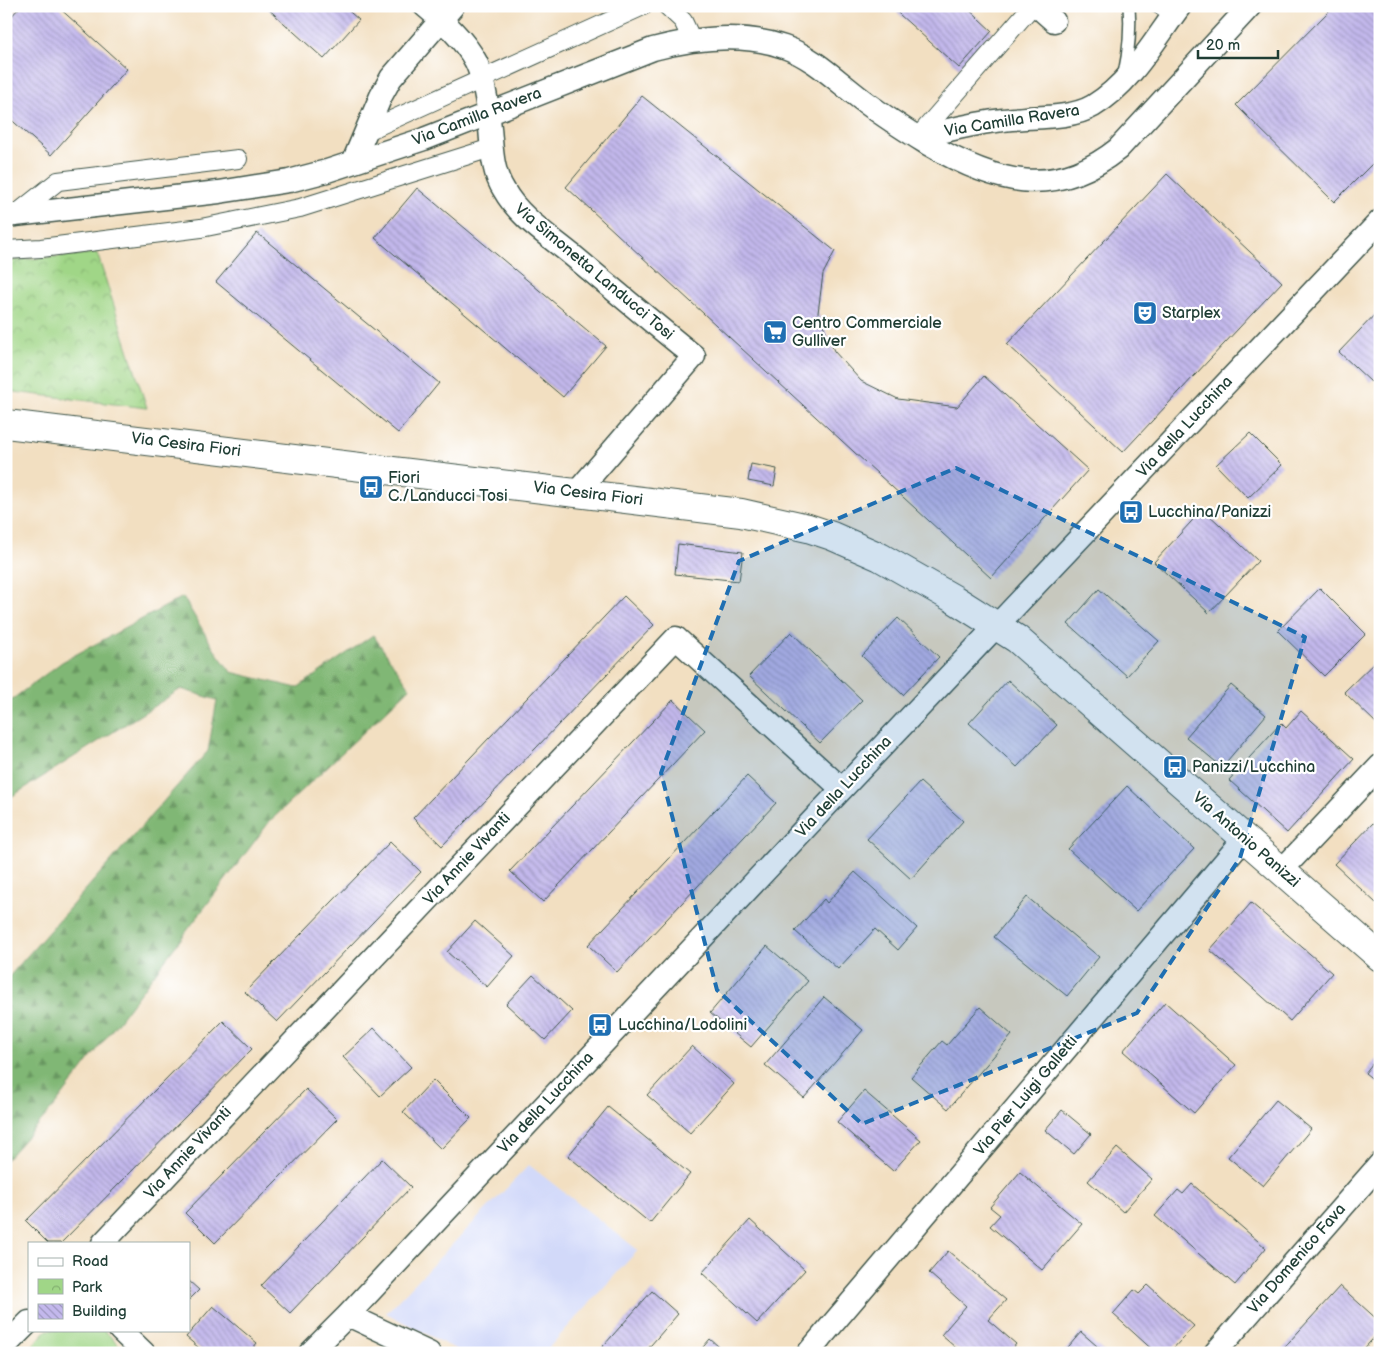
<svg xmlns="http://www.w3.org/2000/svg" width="1386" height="1359" viewBox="0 0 1386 1359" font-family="'Balsamiq Sans',sans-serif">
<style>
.built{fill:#d2d9f9}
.green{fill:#a0d687;stroke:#608a5e}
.forest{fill:url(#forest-firs);stroke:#507a54}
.park{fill:url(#park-crowns);stroke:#608a5e}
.building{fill:url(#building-back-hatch)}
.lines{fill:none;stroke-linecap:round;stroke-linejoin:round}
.service-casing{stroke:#3f5549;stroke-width:14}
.pedestrian-casing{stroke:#3f5549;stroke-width:20}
.minor-casing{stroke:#3f5549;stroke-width:25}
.tertiary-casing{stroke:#3f5549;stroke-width:30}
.service{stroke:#fff;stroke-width:11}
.pedestrian{stroke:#fff;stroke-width:18}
.minor{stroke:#fff;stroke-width:22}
.tertiary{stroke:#fff;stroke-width:28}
.marked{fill:#1f6fb2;fill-opacity:0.2;stroke:#1f6fb2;stroke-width:4;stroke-dasharray:10 6;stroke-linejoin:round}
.labels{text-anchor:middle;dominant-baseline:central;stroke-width:4.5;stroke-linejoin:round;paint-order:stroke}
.street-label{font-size:16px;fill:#1f3d34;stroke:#fff}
.poi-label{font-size:16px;fill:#1f3d34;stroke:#fff;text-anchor:start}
</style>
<defs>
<pattern id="forest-firs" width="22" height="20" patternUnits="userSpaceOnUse" patternTransform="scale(1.25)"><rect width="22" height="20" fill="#80b774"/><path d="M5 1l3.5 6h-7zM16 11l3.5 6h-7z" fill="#689660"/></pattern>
<pattern id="park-crowns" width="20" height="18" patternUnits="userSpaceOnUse" patternTransform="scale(1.25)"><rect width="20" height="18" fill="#a0d687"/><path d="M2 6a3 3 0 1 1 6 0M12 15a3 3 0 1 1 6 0" fill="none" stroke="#82af6f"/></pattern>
<pattern id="building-back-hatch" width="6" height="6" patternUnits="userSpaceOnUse" patternTransform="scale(1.25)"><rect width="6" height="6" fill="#c3b8ec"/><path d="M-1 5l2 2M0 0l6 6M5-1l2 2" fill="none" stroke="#9e97c0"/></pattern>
</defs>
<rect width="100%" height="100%" fill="#fff"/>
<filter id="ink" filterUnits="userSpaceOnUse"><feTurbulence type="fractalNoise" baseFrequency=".02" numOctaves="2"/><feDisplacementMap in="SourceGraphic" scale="10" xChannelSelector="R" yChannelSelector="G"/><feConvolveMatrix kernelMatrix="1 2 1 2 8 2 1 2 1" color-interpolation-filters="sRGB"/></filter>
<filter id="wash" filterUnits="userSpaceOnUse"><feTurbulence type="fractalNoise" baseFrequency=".0096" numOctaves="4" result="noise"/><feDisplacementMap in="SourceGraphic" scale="20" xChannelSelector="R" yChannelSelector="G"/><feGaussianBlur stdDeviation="1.12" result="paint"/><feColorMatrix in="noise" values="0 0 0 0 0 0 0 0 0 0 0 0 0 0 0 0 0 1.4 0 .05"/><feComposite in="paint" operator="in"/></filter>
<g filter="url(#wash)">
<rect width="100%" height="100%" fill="#f2dfc1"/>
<path class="built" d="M529 1165 638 1250 544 1353H463L386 1313Z"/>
<path class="green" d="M47 1330H104L127 1353H26Z"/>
<path class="forest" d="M183 597 214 649 231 672 297 688 373 635 410 688 270 821 56 1104 6 1160V980L208 751 217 700 181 689 6 800V704L62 662Z"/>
<path class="park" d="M97 253 147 408 6 391V261Z"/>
<g id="blocks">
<path class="building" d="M21 6H57L127 69 51 155 6 115V22Z
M265 6H343L359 20 324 59Z
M890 6H965L992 31 959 68Z
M1334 6H1380V156L1334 202 1236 105Z
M642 96 835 251 823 274 818 313 834 351 861 381 898 399 957 407 984 376 1088 470 991 578 566 187Z
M1167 174 1282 282 1123 452 1007 344Z
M417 188 606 346 563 397 375 238Z
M257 233 439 383 398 433 216 282Z
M1380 309V373L1371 382 1339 352Z
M1250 433 1282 465 1248 498 1216 465Z
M751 464 777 469 774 486 748 481Z
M1203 509 1258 561 1209 613 1154 562Z
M678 544 743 552 739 581 675 574Z
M1320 588 1366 634 1324 676 1278 631Z
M1099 589 1159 641 1127 676 1068 624Z
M624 596 654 625 442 846 413 818Z
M898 618 939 657 903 695 862 656Z
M791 632 862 700 820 743 749 676Z
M1380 657V727L1344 692Z
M1008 680 1057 725 1017 767 969 723Z
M1231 685 1266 715 1222 767 1186 737Z
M673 700 705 730 543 902 510 871Z
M1301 711 1354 759 1287 833 1229 780 1281 723 1286 728Z
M747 776 776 803 617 972 588 945Z
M920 782 963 821 911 879 867 839Z
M1127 786 1194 849 1136 911 1068 849Z
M1373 823 1380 829V899L1376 903 1334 864Z
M390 842 421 872 277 1022 245 992Z
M855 872 917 928 898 950 875 929 838 969 795 931 824 899 827 903Z
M1027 897 1099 957 1067 996 994 937Z
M1251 903 1332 973 1290 1021 1210 950Z
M475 921 514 956 487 987 447 952Z
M767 946 808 981 751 1047 710 1013Z
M533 975 572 1011 545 1040 506 1004Z
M824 997 863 1030 804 1098 765 1065Z
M1165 1002 1236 1065 1194 1113 1123 1051Z
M980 1007 1012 1035 948 1109 911 1077 942 1041 947 1045Z
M223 1021 252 1049 61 1243H48L26 1221Z
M374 1028 411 1067 380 1096 343 1057Z
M692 1046 734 1084 690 1133 647 1095Z
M1380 1054V1085L1365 1073Z
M433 1080 471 1118 441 1149 403 1112Z
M306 1089 337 1119 215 1243 185 1213Z
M864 1091 921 1140 893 1171 837 1122Z
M1276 1100 1311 1129 1263 1186 1228 1157Z
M608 1107 690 1174 650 1223 568 1156Z
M1062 1110 1091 1134 1074 1154 1045 1130Z
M1117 1148 1152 1179 1123 1212 1088 1181Z
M382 1159 411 1187 290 1313 261 1286Z
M1020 1172 1082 1224 1042 1270 990 1226 1000 1215 990 1207Z
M1192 1184 1266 1248 1235 1285 1155 1216 1178 1190 1183 1194Z
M750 1220 805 1270 757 1323 702 1273Z
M948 1251 1006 1300 988 1320 1016 1344 1009 1353H962L941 1335 966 1306 929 1273Z
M189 1281 199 1290 189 1300Z
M1148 1285 1194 1326 1169 1353H1156L1113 1314 1134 1290 1139 1294Z
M1340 1286 1380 1322V1331L1360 1353H1279Z
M652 1291 678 1314 644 1353H597Z
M213 1306 257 1343 249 1353H205L186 1337Z
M1081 1332 1105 1353H1063Z
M710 1339 726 1353H698Z"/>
</g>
</g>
<g filter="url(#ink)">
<use href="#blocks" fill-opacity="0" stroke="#3f5549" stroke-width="1"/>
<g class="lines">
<defs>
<path id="service" d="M1156 6 1172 17
M1124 74C1129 51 1131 29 1129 6"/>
<path id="pedestrian" d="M667 6 683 21 692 40
M365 132 643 6
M918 137 1032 6
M15 215 58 181 238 159
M6 250 41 248 201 228 300 208 491 148"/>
<path id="minor" d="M425 6C444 22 464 39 476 62 485 81 488 107 490 128 492 149 492 172 504 190 519 217 549 236 572 255 613 289 653 323 694 356L577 492
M1037 6 1054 21
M918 137C946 131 974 123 1003 120 1030 116 1069 120 1093 106 1131 83 1154 41 1180 6
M353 162 381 96 391 78 453 6
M6 216 219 192 289 181 327 171 424 139 653 49C695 38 741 32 784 47 814 57 839 83 865 102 885 117 907 131 928 144 993 182 1053 201 1118 149L1250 6
M1281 871 1380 766
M103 1243 676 638 842 789
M348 1315 429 1353
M120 1330 144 1353
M6 1345 29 1322
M310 1353 348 1315 842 789 1380 221
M808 1353 1244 839
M1215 1353 1380 1164"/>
<path id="tertiary" d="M6 424 741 513 808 528 832 536 880 557 954 599 1017 639 1380 957"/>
</defs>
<use href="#service" class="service-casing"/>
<use href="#pedestrian" class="pedestrian-casing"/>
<use href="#minor" class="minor-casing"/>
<use href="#tertiary" class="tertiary-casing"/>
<use href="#service" class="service"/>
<use href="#pedestrian" class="pedestrian"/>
<use href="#minor" class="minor"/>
<use href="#tertiary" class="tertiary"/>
</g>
</g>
<path class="marked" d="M956 468 1305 637 1240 858 1137 1013 862 1124 717 990 661 773 739 561Z"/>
<defs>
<symbol id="theatre-square" viewBox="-11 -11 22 22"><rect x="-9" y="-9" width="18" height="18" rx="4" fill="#1f6fb2" stroke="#fff"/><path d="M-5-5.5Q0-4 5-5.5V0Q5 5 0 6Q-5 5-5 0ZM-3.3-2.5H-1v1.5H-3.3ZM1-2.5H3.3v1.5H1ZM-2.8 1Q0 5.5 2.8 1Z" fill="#fff"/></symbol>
<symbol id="supermarket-square" viewBox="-11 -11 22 22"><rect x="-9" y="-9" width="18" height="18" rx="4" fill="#1f6fb2" stroke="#fff"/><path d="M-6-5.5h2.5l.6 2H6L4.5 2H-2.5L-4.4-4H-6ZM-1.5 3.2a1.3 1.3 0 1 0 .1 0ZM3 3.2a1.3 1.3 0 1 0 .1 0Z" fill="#fff"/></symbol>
<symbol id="bus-square" viewBox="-11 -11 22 22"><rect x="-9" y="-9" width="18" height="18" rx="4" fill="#1f6fb2" stroke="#fff"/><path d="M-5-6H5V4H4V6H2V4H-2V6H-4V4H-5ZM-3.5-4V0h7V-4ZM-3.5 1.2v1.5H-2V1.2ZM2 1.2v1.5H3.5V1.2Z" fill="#fff"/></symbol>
</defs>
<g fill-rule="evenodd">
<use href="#theatre-square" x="1131" y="299" width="28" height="28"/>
<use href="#supermarket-square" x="761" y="318" width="28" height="28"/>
<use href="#bus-square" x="357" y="473" width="28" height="28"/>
<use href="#bus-square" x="1117" y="498" width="28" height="28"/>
<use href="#bus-square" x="1161" y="753" width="28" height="28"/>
<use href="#bus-square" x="586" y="1011" width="28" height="28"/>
</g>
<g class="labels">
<g class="street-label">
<text transform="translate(477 117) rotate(-21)">Via Camilla Ravera</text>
<text transform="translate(1012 121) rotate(-9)">Via Camilla Ravera</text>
<text transform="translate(594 272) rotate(40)">Via Simonetta Landucci Tosi</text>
<text transform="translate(1185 427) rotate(-47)">Via della Lucchina</text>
<text transform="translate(186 445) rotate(7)">Via Cesira Fiori</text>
<text transform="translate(588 494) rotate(7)">Via Cesira Fiori</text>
<text transform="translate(844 787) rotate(-47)">Via della Lucchina</text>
<text transform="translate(1246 840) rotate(41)">Via Antonio Panizzi</text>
<text transform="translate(467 859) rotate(-47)">Via Annie Vivanti</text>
<text transform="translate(1026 1096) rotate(-50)">Via Pier Luigi Galletti</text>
<text transform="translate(546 1103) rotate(-47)">Via della Lucchina</text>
<text transform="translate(188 1153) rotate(-47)">Via Annie Vivanti</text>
<text transform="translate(1297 1259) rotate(-49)">Via Domenico Fava</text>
</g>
<g class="poi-label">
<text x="1162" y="313">Starplex</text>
<text x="792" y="323">Centro Commerciale<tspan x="792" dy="18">Gulliver</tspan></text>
<text x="388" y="478">Fiori<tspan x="388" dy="18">C./Landucci Tosi</tspan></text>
<text x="1148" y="512">Lucchina/Panizzi</text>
<text x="1192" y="767">Panizzi/Lucchina</text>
<text x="618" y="1025">Lucchina/Lodolini</text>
</g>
</g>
<rect width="1386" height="1359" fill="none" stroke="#fff" stroke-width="25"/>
<rect x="28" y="1242" width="162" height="90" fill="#ffffff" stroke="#a5b1ae"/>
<rect x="38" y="1258" width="25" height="8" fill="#ffffff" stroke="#a5b1ae"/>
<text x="72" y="1266" font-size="15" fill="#1f3d34">Road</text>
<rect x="38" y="1279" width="25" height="15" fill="url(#park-crowns)" stroke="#a5b1ae"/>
<text x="72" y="1292" font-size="15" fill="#1f3d34">Park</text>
<rect x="38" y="1304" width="25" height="15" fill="url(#building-back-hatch)" stroke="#a5b1ae"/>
<text x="72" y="1316" font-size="15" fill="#1f3d34">Building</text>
<path d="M1198 50v8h80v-8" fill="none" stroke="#1f3d34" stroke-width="2.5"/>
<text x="1206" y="50" font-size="15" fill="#1f3d34" stroke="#ffffff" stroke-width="4" paint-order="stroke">20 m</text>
</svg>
